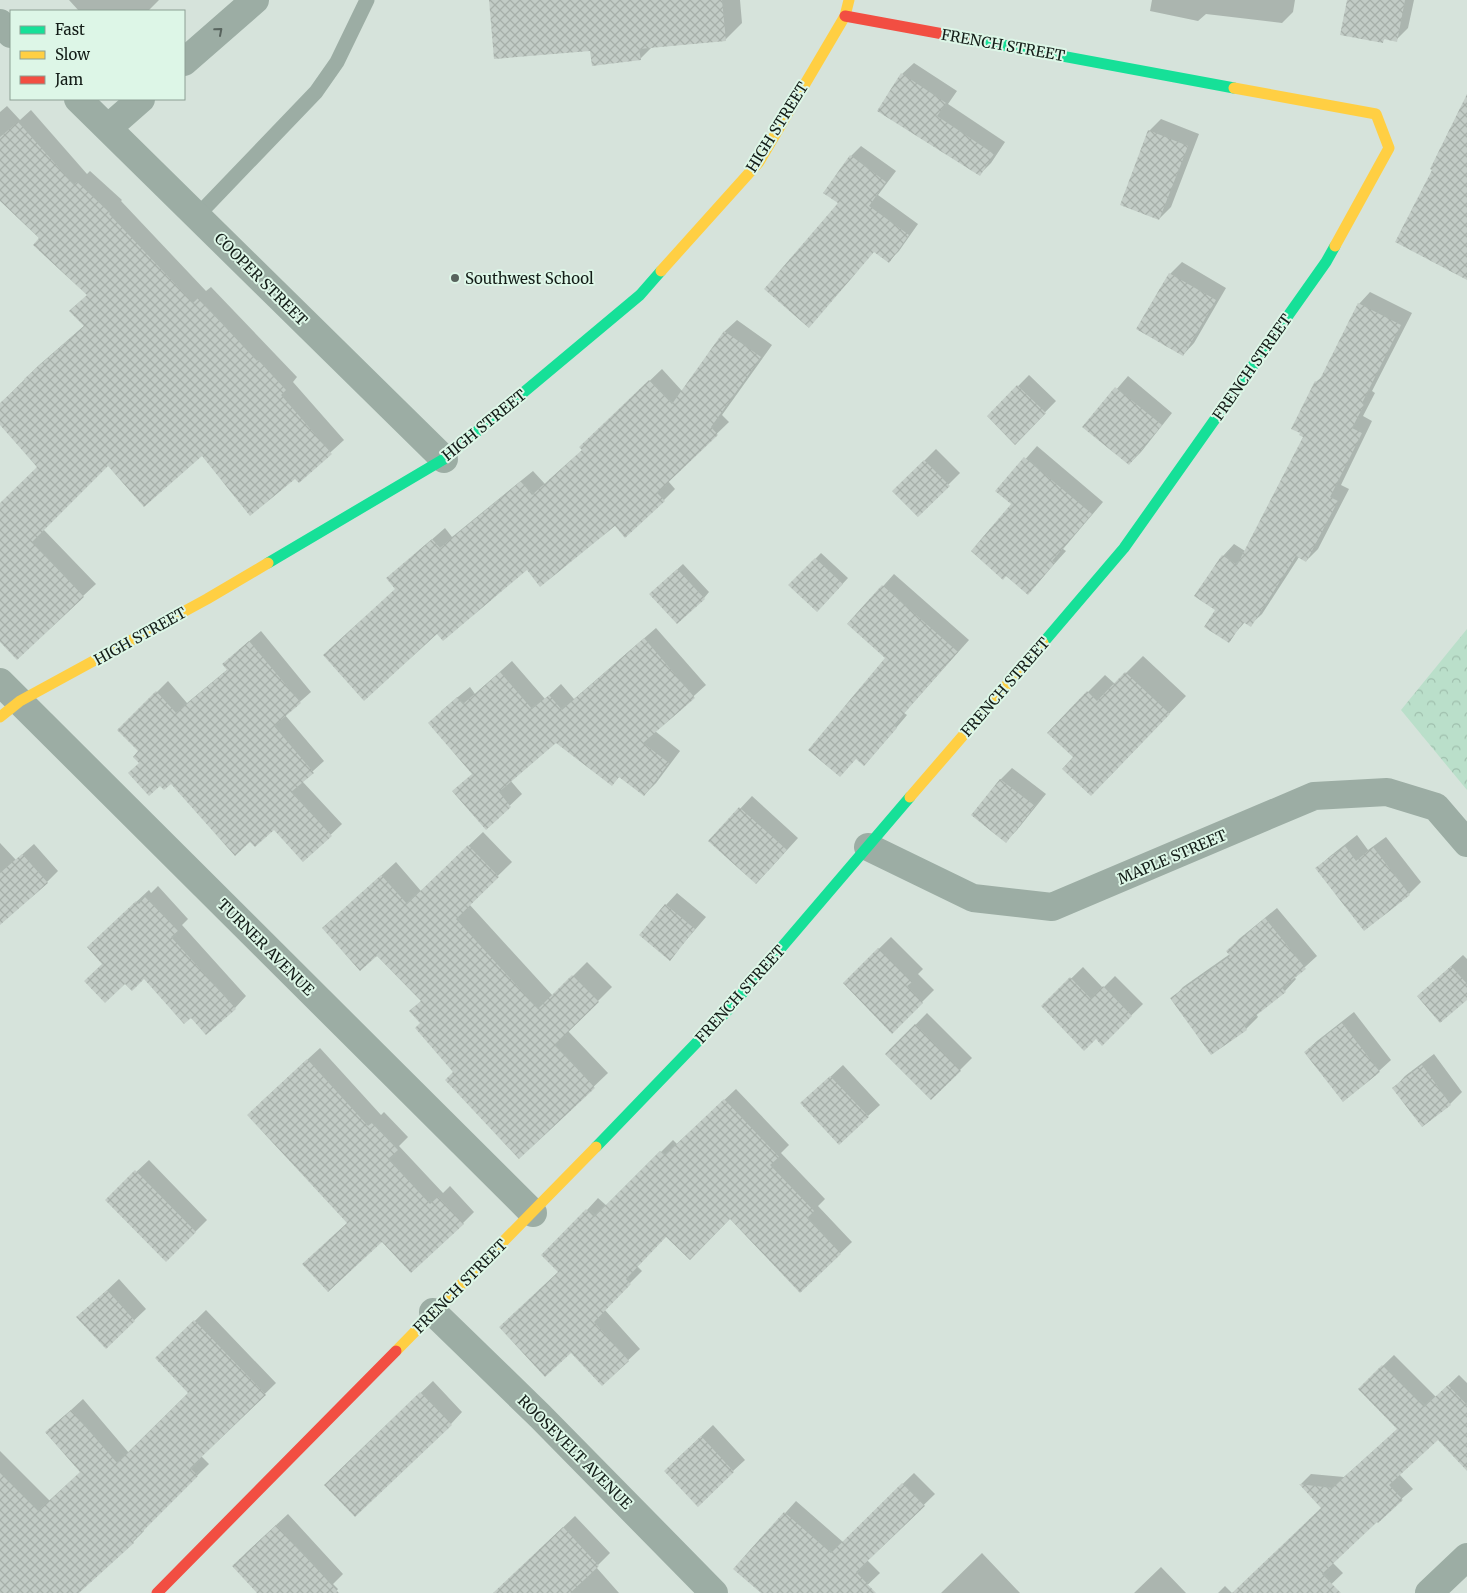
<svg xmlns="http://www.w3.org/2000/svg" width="1467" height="1593" viewBox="0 0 1467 1593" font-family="Merriweather,serif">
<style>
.park{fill:url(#park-crowns)}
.shadow{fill:#0003}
.building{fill:url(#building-cross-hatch)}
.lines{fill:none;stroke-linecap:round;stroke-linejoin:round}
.lane{stroke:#9cada4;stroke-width:15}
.street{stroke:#9cada4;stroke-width:28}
.fast{stroke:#16e098;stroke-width:11}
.slow{stroke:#ffcf43;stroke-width:11}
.jam{stroke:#f24e42;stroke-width:11}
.oneway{stroke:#58645e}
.poi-dot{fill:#57625c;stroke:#ddf6e7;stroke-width:2}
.labels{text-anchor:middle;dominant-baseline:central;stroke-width:4;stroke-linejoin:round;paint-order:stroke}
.street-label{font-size:15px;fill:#131c17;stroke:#ddf6e7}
.poi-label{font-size:15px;fill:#131c17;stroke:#ddf6e7;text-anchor:start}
</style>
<defs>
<pattern id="park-crowns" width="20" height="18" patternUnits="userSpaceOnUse" patternTransform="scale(1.25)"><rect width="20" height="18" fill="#badfca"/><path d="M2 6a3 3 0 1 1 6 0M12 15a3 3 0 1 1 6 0" fill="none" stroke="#9fbfad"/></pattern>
<pattern id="building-cross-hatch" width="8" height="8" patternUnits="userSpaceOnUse" patternTransform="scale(1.25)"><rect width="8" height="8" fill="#c2ccc6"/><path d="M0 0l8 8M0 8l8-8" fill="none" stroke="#a6afa9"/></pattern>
</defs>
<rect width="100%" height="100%" fill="#d6e3db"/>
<path class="park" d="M1467 629V790L1401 710Z"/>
<path class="shadow" d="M69 0H159L148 11H79Z
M490 0H740L742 23 725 40 652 47 640 59 591 50Z
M1152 0H1295L1293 12 1282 23 1206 14 1198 21 1150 11Z
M1348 0H1414L1408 28 1396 40 1386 38 1382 41Z
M914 63 957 91 948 104 1005 142 991 163 979 175 902 74Z
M7 106 20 120 31 110 87 174 90 171 122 200 121 201 206 291 211 287 297 377 293 382 344 440 299 481 295 477 202 455 108 464 43 529 96 584 83 596 0 640V505L39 467 0 423V404L38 366 85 325 88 294 41 238 0 199V112Z
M1161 119 1199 134 1171 207 1159 219 1149 131Z
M861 146 896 171 878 195 918 224 899 251 889 261 875 251 840 203 851 156Z
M1182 262 1226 288 1194 343 1183 355 1138 329 1170 274Z
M1370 292 1412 313 1372 391 1375 393 1363 416 1372 421 1341 485 1349 489 1318 549 1306 561 1299 557 1262 614 1250 625 1245 622 1228 641 1217 609 1223 556 1234 544 1245 551 1305 436 1316 382 1323 376 1359 304Z
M737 320 772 345 722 415 729 422 668 481 675 489 664 500 527 568 396 588 388 578 445 528 452 537 533 471 545 484 583 450 592 436 662 369 683 392 725 331Z
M1029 375 1056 401 1015 443 989 416Z
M1128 376 1172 413 1141 452 1129 464 1084 427Z
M1037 446 1103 502 1063 549 1066 551 1039 581 1013 504 997 491Z
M936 449 960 473 918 515 894 491Z
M821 553 848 578 823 605 790 585Z
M683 564 709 592 704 598 656 589Z
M894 574 969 640 904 713 907 715 875 753 887 658 849 624Z
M656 628 706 685 655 731 680 751 656 783 644 795 620 776 612 784 556 741 510 780 522 794 486 828 473 773 441 711 470 687 475 694 512 661 545 699 561 684 574 699Z
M261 631 311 692 285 715 324 761 302 781 342 824 303 861 274 828 171 782 140 763V751L119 730 168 681 187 703 228 669 223 664Z
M1143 656 1186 696 1109 777 1075 757 1088 692 1105 675 1115 684Z
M1012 768 1046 794 1017 830 1006 841 973 814 1001 779Z
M752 796 798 838 768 871 710 841Z
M483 832 512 862 469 904 553 996 587 962 612 987 568 1031 608 1073 519 1158 454 1072 422 1023 411 1011 422 1000 338 915 396 862 421 891Z
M1357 835 1368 850 1386 837 1421 882 1409 894 1364 929 1317 868 1329 857Z
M0 843 16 860 34 844 58 871 47 882 0 899Z
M158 886 188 919 182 925 246 996 235 1008 192 1016 145 977 104 964 100 936 149 890 151 893Z
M677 893 706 917 670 959 666 905Z
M1277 908 1317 956 1294 977 1296 979 1285 991 1256 1014 1258 1017 1246 1029 1212 1054 1172 999 1183 987 1230 954 1228 951 1239 939Z
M891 937 923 969 918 974 934 990 892 1032 844 983Z
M1463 955 1467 959V998L1419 996Z
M1083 967 1103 988 1115 976 1143 1004 1102 1044 1096 1037 1043 1006Z
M1354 1012 1391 1060 1379 1071 1305 1052 1317 1041Z
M927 1013 972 1058 931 1099 887 1054Z
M320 1048 381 1115 384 1112 408 1137 399 1146 443 1193 450 1186 474 1212 463 1223 382 1240 260 1103Z
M1434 1054 1462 1092 1450 1104 1423 1125 1394 1088 1405 1076Z
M843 1065 880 1105 868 1116 814 1092Z
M736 1089 789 1145 781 1153 825 1199 818 1206 852 1242 800 1292 730 1217 667 1235 637 1266 642 1271 604 1309 640 1349 602 1385 559 1272 587 1210 598 1198 607 1206 673 1140 677 1144Z
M149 1160 207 1220 166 1261 118 1189Z
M119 1279 146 1309 106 1347 90 1306Z
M206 1310 276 1383 201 1456 209 1464 143 1529 144 1531 133 1542 63 1593H0V1451L50 1501 81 1472 46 1433 83 1399 129 1453 189 1393 157 1358Z
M1394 1355 1436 1397 1459 1375 1467 1383V1468L1438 1438 1399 1474 1413 1489 1377 1520 1333 1563 1343 1573 1322 1593H1233L1322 1508 1301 1484 1311 1474 1344 1477 1398 1429 1359 1389Z
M433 1381 462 1412 451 1424 337 1473Z
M713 1425 745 1460 733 1471 677 1459Z
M914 1473 935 1494 867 1560 880 1573 859 1593H767L735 1569 796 1501 843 1542Z
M288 1514 343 1574 333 1584 338 1589 335 1593H256L258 1592 245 1554Z
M575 1516 610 1553 596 1567 619 1593H506L512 1576Z
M982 1553 1020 1593H941Z
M1161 1567 1186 1593H1134Z
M1225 1586 1232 1593H1218Z"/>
<path class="building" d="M489 0H722L726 41 639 49 641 60 592 66 590 51 494 59Z
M1347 0H1405L1397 42 1384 39 1383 43 1340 35Z
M901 73 946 103 937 116 994 154 980 176 877 111Z
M1467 94V280L1395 242 1432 170 1430 169Z
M18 122 74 185 77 182 110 213 109 214 193 303 198 298 257 361 258 360 286 390 281 395 332 454 299 483 295 479 250 516 202 456 144 507 108 466 32 542 84 597 17 660 0 642V503L37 467 0 425V403L25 380 24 379 84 326 69 311 87 295 33 245 39 238 0 201V137Z
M1148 130 1188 146 1159 220 1120 205Z
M850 155 886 182 869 206 909 235 889 263 874 252 809 328 764 289 838 203 823 193Z
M1169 273 1216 300 1183 356 1136 329Z
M1358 303 1401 325 1362 403 1364 405 1352 428 1362 433 1330 497 1338 501 1306 562 1296 556 1251 627 1243 622 1229 643 1204 627 1215 610 1194 596 1222 555 1237 565 1303 437 1299 435 1300 433 1291 429 1315 381 1318 383Z
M724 331 761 357 711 427 718 435 657 493 665 501 625 538 615 526 540 587 527 570 443 641 437 634 364 701 323 655 395 589 386 578 432 539 440 548 521 481 532 495 582 450 579 447 649 380 672 404Z
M1017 385 1046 413 1015 445 987 416Z
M1115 387 1162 425 1129 465 1082 427Z
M1024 457 1092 514 1052 561 1055 563 1028 595 1006 576 1003 580 971 551 1011 504 995 491Z
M924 460 950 486 918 517 892 491Z
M815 558 843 584 817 612 788 585Z
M677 569 705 599 677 624 649 594Z
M882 585 958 652 894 725 897 728 864 766 856 759 840 777 808 750 885 658 847 624Z
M644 638 695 698 643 743 669 763 644 796 619 777 612 786 556 743 499 792 511 807 486 830 452 791 472 774 428 723 457 697 463 704 500 672 532 709 549 695 562 710Z
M249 641 301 703 274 726 314 773 291 792 332 836 303 862 274 830 255 847 250 842 235 856 171 784 164 790 160 786 149 796 128 773 139 763 133 757 138 751 117 730 156 691 176 713 227 670 222 664Z
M1125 672 1170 714 1091 796 1062 769 1073 757 1047 733 1087 691 1097 701Z
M1000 779 1035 806 1006 843 971 815Z
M739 807 787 850 756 884 708 841Z
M468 845 499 877 456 919 538 1009 572 975 599 1002 555 1045 595 1088 519 1159 445 1080 453 1072 415 1028 420 1023 409 1011 421 1001 377 956 360 971 322 928 381 875 407 904Z
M1345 846 1356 861 1373 847 1410 895 1364 931 1315 868Z
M22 854 48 883 0 925V873Z
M145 897 178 931 171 937 236 1009 206 1035 191 1018 184 1024 144 979 132 991 125 984 105 1003 84 981 102 964 87 947 136 901 139 904Z
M665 904 695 929 670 961 639 935Z
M1265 918 1306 969 1282 988 1286 992 1244 1025 1247 1030 1211 1055 1170 998 1230 956 1226 951Z
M878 948 912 982 907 986 923 1003 892 1034 843 983Z
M1451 966 1467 984V1000L1440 1023 1417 996Z
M1070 977 1091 999 1103 986 1132 1016 1102 1046 1096 1039 1084 1051 1041 1006Z
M1342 1023 1380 1072 1343 1102 1304 1052Z
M915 1024 961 1071 931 1100 885 1054Z
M307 1059 368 1126 372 1123 398 1150 388 1159 430 1204 438 1197 464 1224 411 1273 382 1242 328 1292 302 1264 347 1223 247 1115Z
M1422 1065 1451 1105 1422 1127 1392 1088Z
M830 1076 869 1117 839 1145 800 1103Z
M724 1099 779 1157 770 1165 814 1211 807 1218 841 1254 800 1293 730 1219 690 1260 666 1237 626 1279 631 1284 594 1322 629 1361 602 1386 571 1353 545 1377 499 1327 558 1272 541 1255 586 1209 594 1217 660 1151 665 1155Z
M135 1170 196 1232 166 1262 105 1200Z
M107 1290 135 1321 106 1349 76 1317Z
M194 1320 266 1395 190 1468 198 1476 133 1541 134 1543 79 1593H0V1473L38 1511 80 1472 45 1432 71 1410 117 1463 188 1393 155 1358Z
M1382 1365 1424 1407 1448 1385 1467 1405V1471L1438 1440 1389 1485 1403 1500 1378 1523 1377 1522 1322 1574 1341 1593H1232L1321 1508 1299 1484 1332 1488 1397 1429 1358 1389Z
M420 1392 452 1425 355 1517 324 1485Z
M701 1436 734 1472 698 1507 664 1471Z
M902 1483 925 1506 856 1572 876 1593H761L733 1569 784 1512 831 1553Z
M276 1525 339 1593H257L232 1566Z
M563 1527 599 1566 570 1593H493Z"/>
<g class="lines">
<path class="lane" d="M197 216 316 92 337 62 367 0"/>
<path class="street" d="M0 23 11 34
M184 62 255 0
M78 99 444 459
M108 128 141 99
M0 682 533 1213
M868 847 973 898 1052 907 1314 796 1387 792 1436 807 1467 843
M433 1312 540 1416 714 1593
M1429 1593 1467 1557"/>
<path class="fast" d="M965 38 1234 88
M268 563 444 459 640 295 661 271
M1043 643 1124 548 1326 262 1335 246
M596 1147 728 1010 910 797"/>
<path class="slow" d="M1234 88 1376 114 1389 148 1335 246
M661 271 759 162 845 16 849 0
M0 717 20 701 207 599 268 563
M910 797 1043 643
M396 1351 596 1147"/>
<path class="jam" d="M845 16 965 38
M157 1593 396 1351"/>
</g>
<defs><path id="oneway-chevron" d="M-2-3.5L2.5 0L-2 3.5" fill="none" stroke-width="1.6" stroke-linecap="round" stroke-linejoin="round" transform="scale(1.25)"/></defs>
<use class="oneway" href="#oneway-chevron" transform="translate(219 31) rotate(-41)"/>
<circle class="poi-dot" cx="455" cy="278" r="5"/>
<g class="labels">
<g class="street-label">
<text transform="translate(1003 45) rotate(10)">FRENCH STREET</text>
<text transform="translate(777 127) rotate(-58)">HIGH STREET</text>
<text transform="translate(261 279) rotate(45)">COOPER STREET</text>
<text transform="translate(1252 367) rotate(-55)">FRENCH STREET</text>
<text transform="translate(484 425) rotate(-39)">HIGH STREET</text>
<text transform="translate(140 636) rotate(-29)">HIGH STREET</text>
<text transform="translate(1005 687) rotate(-49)">FRENCH STREET</text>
<text transform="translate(1172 857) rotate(-23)">MAPLE STREET</text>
<text transform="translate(266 947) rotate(45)">TURNER AVENUE</text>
<text transform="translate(740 994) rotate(-48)">FRENCH STREET</text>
<text transform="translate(460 1286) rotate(-45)">FRENCH STREET</text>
<text transform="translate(575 1452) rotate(45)">ROOSEVELT AVENUE</text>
</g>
<g class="poi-label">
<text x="465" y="278">Southwest School</text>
</g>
</g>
<rect x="10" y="10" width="175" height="90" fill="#ddf6e7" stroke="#8c9f94"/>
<rect x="20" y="26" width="25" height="8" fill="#16e098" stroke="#8c9f94"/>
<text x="55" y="35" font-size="15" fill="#131c17">Fast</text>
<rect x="20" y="51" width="25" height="8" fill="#ffcf43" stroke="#8c9f94"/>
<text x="55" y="60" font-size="15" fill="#131c17">Slow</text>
<rect x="20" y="76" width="25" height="8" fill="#f24e42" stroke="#8c9f94"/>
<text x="55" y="85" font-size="15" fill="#131c17">Jam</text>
</svg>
